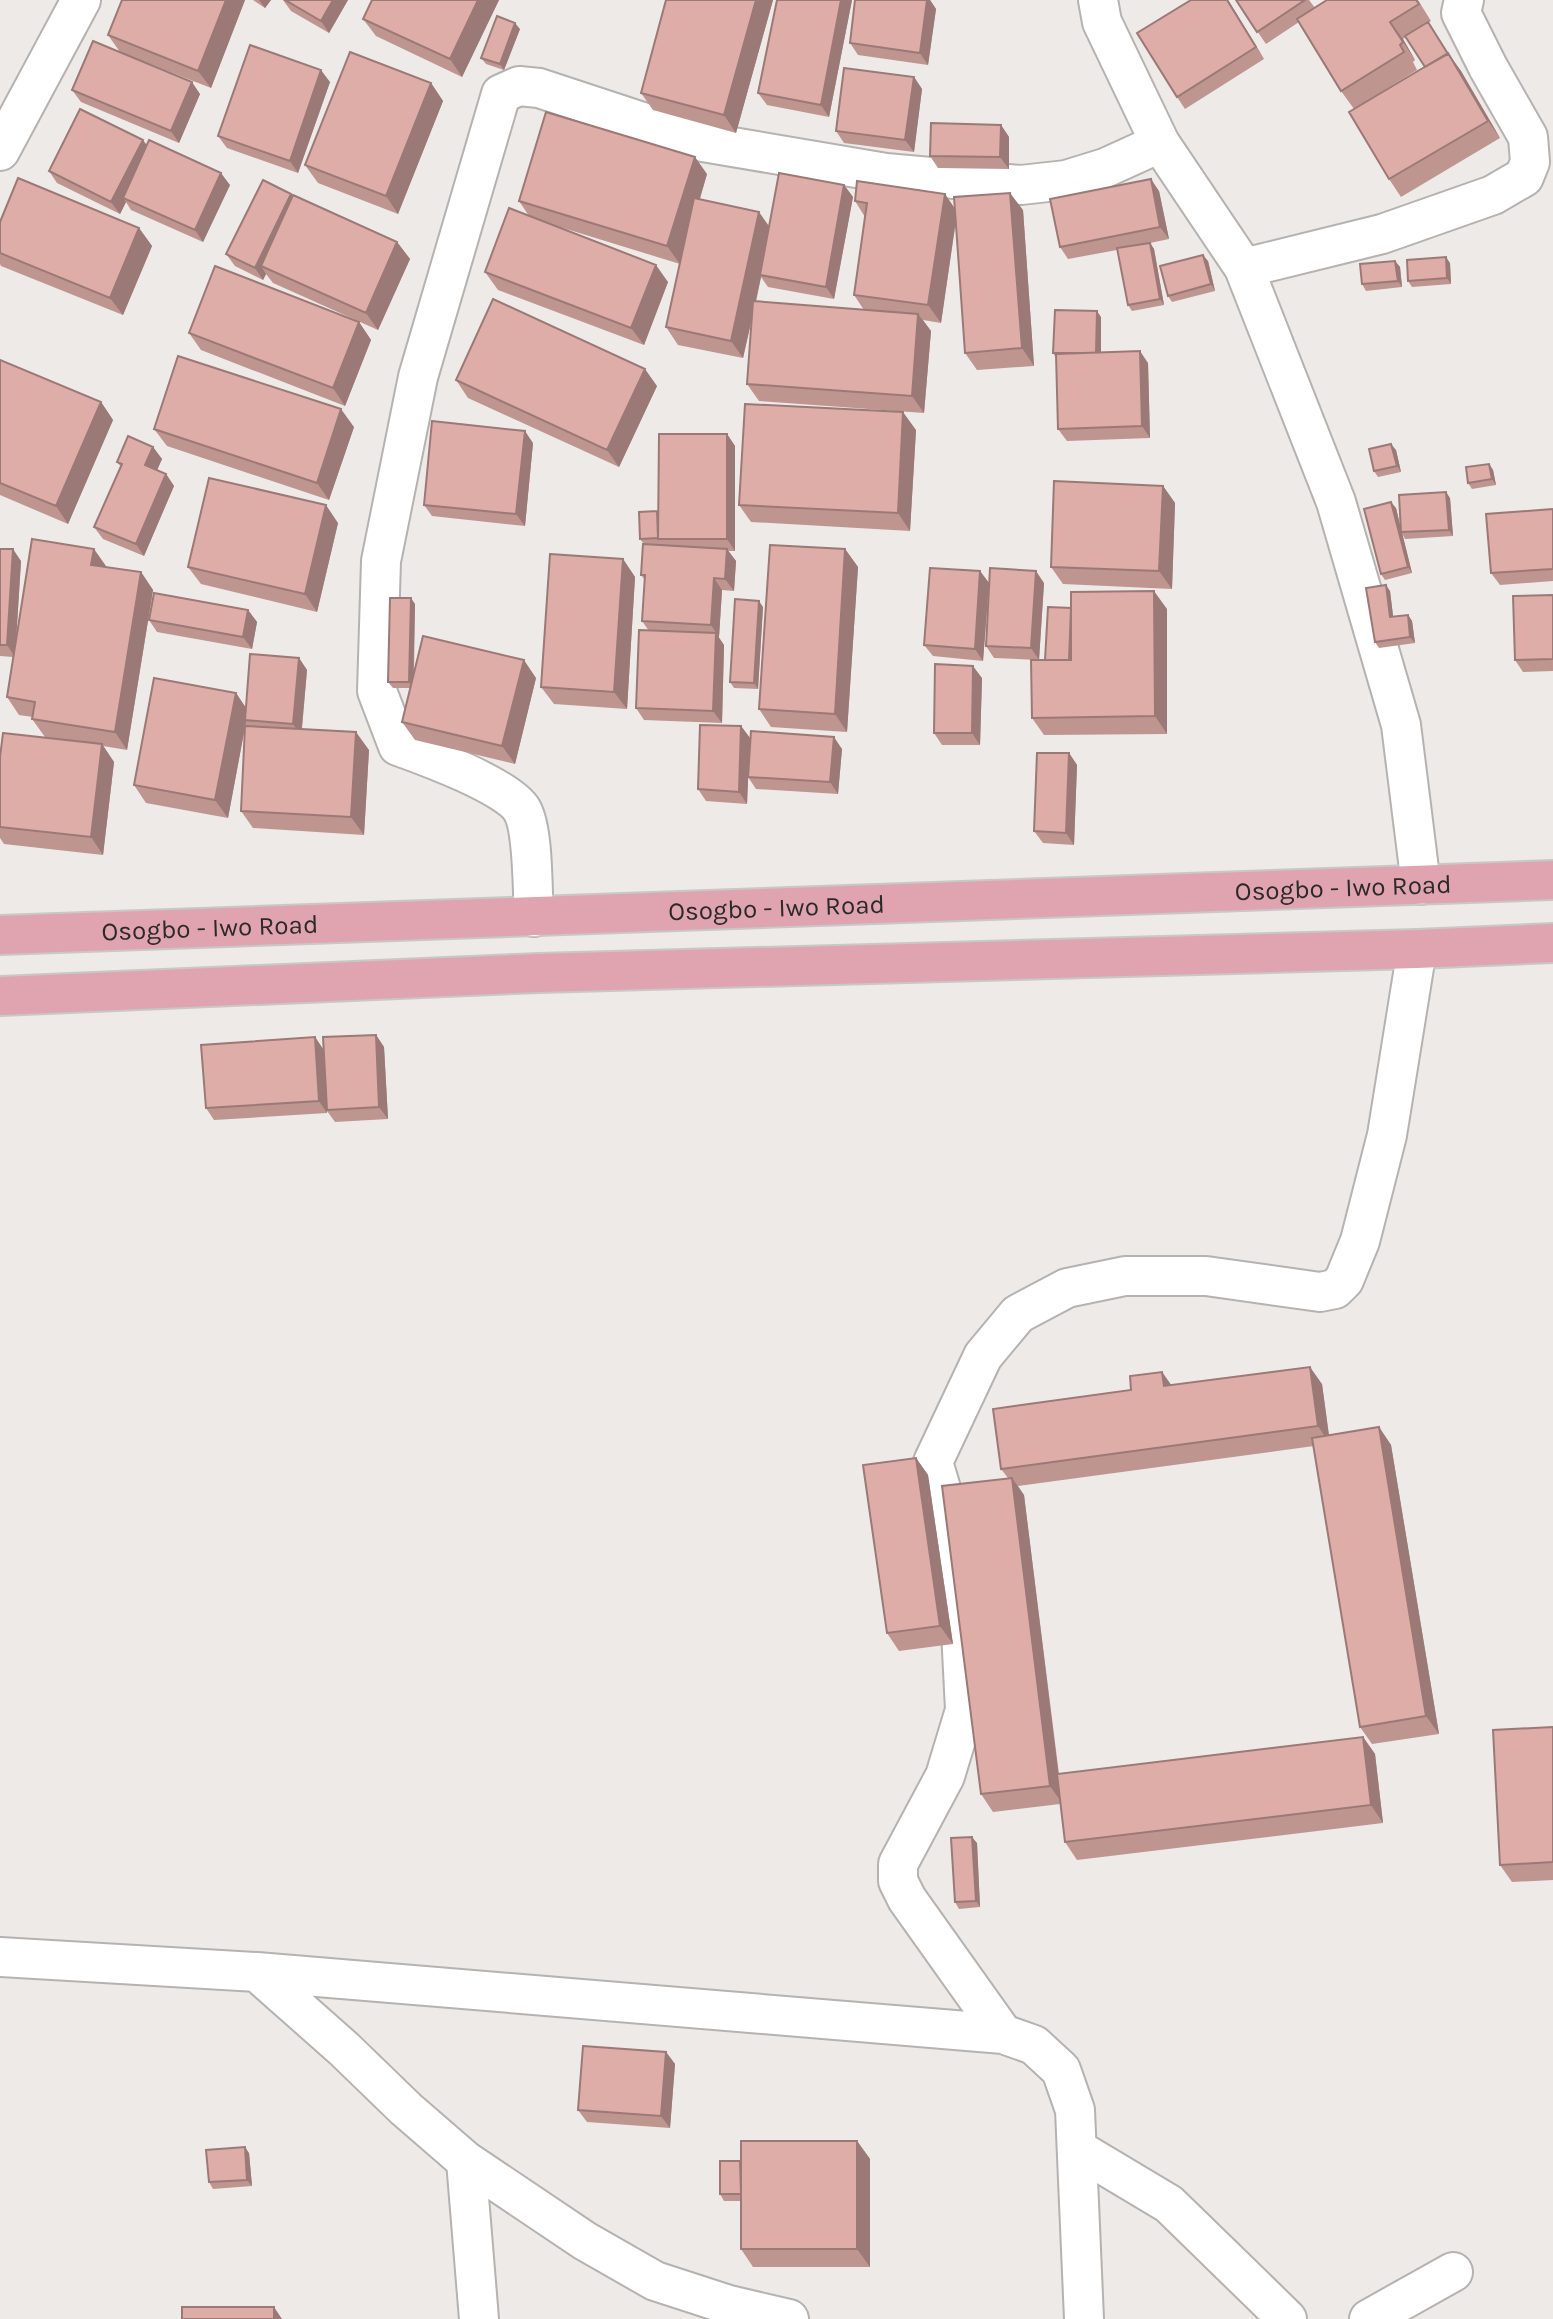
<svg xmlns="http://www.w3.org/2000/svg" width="1553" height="2319" viewBox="0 0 1553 2319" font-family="Karla,sans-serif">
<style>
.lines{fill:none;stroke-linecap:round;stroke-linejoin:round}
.minor-casing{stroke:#b5b2b0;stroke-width:42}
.primary-casing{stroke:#c8c8c7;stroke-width:42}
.minor{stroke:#fff;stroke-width:38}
.primary{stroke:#e0a3b0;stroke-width:38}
.wall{fill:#bf9590}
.shaded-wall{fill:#9b7976}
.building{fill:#deada8;stroke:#9b7976;stroke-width:2}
.labels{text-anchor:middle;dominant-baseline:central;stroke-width:6;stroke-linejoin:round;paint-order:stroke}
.street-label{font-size:26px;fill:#2b2a29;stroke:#eeeae8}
</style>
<rect width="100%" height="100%" fill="#eeeae8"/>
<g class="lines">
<defs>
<path id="minor" d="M1098 0 1102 22 1160 143 1244 268 1336 502 1401 725 1421 885
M0 151 81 0
M1244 268 1382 234 1493 195 1524 177 1530 162 1528 137 1488 67 1461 13 1464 0
M534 917C532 891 534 831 522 810 508 786 426 756 398 746L377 691 381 561 418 377 501 94 519 86 539 88 703 142 886 173 1021 185 1066 180 1105 168 1160 143
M0 1957 257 1972 1003 2034 1034 2045 1061 2070 1075 2110 1084 2319
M257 1972 344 2049 406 2109 466 2161 585 2241 655 2281 729 2305 789 2319
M1003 2034 907 1899 898 1881V1864L945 1776 965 1710 960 1611 948 1512 933 1462 983 1356 1018 1314 1067 1288 1125 1276H1206L1320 1292 1335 1289 1344 1280 1360 1241 1387 1135 1417 949
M1077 2149 1169 2204 1287 2319
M466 2161 479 2319
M1369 2319 1453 2272"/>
<g id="primary">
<path id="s1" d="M0 935 1553 880"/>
<path d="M0 996 539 973 1417 949 1553 943"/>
</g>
</defs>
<use href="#minor" class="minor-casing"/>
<use href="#primary" class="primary-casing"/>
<use href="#minor" class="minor"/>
<use href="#primary" class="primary"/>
</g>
<path class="wall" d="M245 0 211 88 122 53 200 94 179 143 81 102 72 90 120 52 108 35Z
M253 0H271L265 8Z
M283 0H348L329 33 291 11Z
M372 0H499L462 77 376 36 363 19Z
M666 0H773L736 133 653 110 641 93Z
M777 0H852L829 117 767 105 758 93Z
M855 0H930L936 9 928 65 858 55 850 43Z
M1191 0H1228L1264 59 1185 109 1177 97Z
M1236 0H1309L1315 8 1418 0 1431 21 1428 23 1448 54 1461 71 1500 138 1401 197 1389 179 1425 67 1406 37 1403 39 1415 60 1413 62 1417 70 1354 109 1341 91 1299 22 1266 44Z
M520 29 504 70 486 64 481 58Z
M914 77 922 89 914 152 844 143 836 131Z
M330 82 298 173 227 148 218 136Z
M431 83 443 101 398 214 318 183 305 165Z
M1001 125 1009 137V169L938 168 930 156Z
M147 145 230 185 203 242 131 210 126 202 120 214 57 183 49 171Z
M707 174 700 199 769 226 844 185 853 197 834 299 768 287 761 277 756 302 864 310 854 295 865 217 855 201 945 194 955 209 1023 210 1034 366 977 370 965 353 956 221 941 323 923 320 931 331 924 413 759 401 747 384 752 319 743 358 678 345 666 327 680 264 550 224 668 282 644 345 498 290 485 272 529 216 519 201Z
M1159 191 1169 239 1150 243 1154 249 1164 305 1132 311 1128 305 1117 250 1068 259 1060 247Z
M291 194 293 196 397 242 410 259 378 330 273 283 266 274 263 280 235 266 226 254Z
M0 222 139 228 152 246 123 315 1 266 0 264Z
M1208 261 1215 291 1172 302 1168 296Z
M1395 261 1400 267 1402 287 1366 291 1362 284Z
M1450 263 1451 284 1412 287 1408 281Z
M1101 317V352L1148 363 1150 438 1067 441 1058 429 1056 358 1053 353Z
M359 322 371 340 345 406 201 350 189 333Z
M0 360 101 402 113 420 68 524 0 495Z
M456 380 657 386 619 467 468 398Z
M354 427 329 500 167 446 154 429Z
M916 430 910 531 751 522 739 505Z
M727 434 735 446V551H728L736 561 734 591 722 590 719 637H718L724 645 722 723 644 720 636 708 649 631 642 621 645 580 641 575 644 544 640 539 658 513Z
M533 443 525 526 432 516 424 505Z
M153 447 162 459 157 470 166 474 174 486 144 556 103 539 94 527 121 467 117 462Z
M1396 450 1401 472 1378 477 1374 471Z
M1489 464 1493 470 1496 485 1472 489 1468 483Z
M1163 486 1175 503 1172 589 1063 584 1051 567Z
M1450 498 1453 536 1405 539 1402 533 1412 573 1385 580 1381 574 1396 508 1401 530Z
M1553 509V581L1500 585 1491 573Z
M338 523 317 612 201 584 188 567Z
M0 549 21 561 16 641 106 566V567L141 572 153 590 127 750 103 746 114 762 103 855 4 844 0 838V757L65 740 45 737 32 719 33 717 19 715 7 697 13 657 0 656Z
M845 549 858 567 847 732 771 727 759 709Z
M623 559 635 577 627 709 554 704 541 687Z
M980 571 989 583 983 661 933 656 924 645Z
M1044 583 1039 660 994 658 986 646Z
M1390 591 1393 617 1408 615 1412 621 1415 643 1379 648 1375 642Z
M1553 595V671L1523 672 1515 660Z
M415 604 414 675 536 678 515 764 415 740 402 722 410 688H393L388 682Z
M763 607 758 689 734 688 730 682Z
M1071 608 1167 609V734L1044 735 1032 718 1045 660Z
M248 610 257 622 252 649 157 632 149 620Z
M299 658 307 670 302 729 369 750 364 835 253 828 241 811 245 727 228 818 146 803 134 785 236 693 246 708Z
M982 678 980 745H942L934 733Z
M741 726 750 738 842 749 838 794 756 789 748 777 747 804 706 801 698 789Z
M1069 753 1077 765 1074 845 1043 843 1034 831Z
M376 1035 384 1047 388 1119 335 1122 327 1111V1113L214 1120 206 1108 315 1037 323 1049 326 1087Z
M1162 1372 1171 1385 1322 1384 1329 1435 1379 1427 1391 1445 1439 1734 1372 1744 1360 1727 1314 1446 1018 1486 1024 1495 1059 1774 1363 1737 1375 1754 1383 1823 1077 1860 1065 1842 1060 1804 993 1812 981 1794 1008 1478 1001 1469Z
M916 1458 928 1475 953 1644 899 1651 887 1633Z
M1553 1727V1880L1512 1882 1500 1865Z
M977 1843 980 1907 959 1909 955 1902Z
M666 2052 675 2064 670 2128 587 2122 578 2110Z
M857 2141 870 2159V2267H753L741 2249V2201H724L720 2194 740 2161 741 2163Z
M249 2153 252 2186 213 2189 209 2182Z"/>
<path class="shaded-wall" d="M226 0H245L211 88 198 71Z
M259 0H271L265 8Z
M333 0H348L329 33 321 21Z
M478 0H499L462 77 450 59Z
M756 0H773L736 133 724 115Z
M841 0H852L829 117 821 105Z
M927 0H930L936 9 928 65 920 53Z
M1227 0H1228L1264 59 1256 47Z
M1390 22 1403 39 1415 60 1403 42Z
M515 23 520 29 504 70 500 64Z
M1448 53 1461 71 1500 138 1488 121Z
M321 70 330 82 298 173 290 161Z
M914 77 922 89 914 152 905 140Z
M192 82 200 94 179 143 171 131Z
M431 83 443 101 398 214 386 196Z
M1001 125 1009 137V169L1000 157Z
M143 140 152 152 123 198 126 202 120 214 111 202Z
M695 157 707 174 680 264 667 246Z
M221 173 230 185 203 242 195 230Z
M1151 179 1159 191 1169 239 1160 227Z
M844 185 853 197 834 299 826 287Z
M1010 193 1023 210 1034 366 1022 348Z
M291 194 300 206 261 266 266 274 263 280 255 268Z
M945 194 957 212 941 323 928 305Z
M759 212 771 229 760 275 761 277 743 358 731 341Z
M139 228 152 246 123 315 110 298Z
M397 242 410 259 378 330 366 313Z
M1150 243 1154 249 1164 305 1160 299Z
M1203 255 1208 261 1215 291 1211 284Z
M1446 257 1450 263 1451 284 1447 278Z
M1395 261 1400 267 1402 287 1398 281Z
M656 265 668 282 644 345 631 328Z
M1097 311 1101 317V360L1096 354Z
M918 314 931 331 924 413 912 396Z
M359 322 371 340 345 406 333 388Z
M1140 351 1148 363 1150 438 1142 426Z
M645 369 657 386 619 467 607 450Z
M101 402 113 420 68 524 56 506Z
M341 409 354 427 329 500 317 483Z
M903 412 916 430 910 531 898 513Z
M525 431 533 443 525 526 516 514Z
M727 434 735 446V551L727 539Z
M1391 444 1396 450 1401 472 1397 466Z
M153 447 162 459 154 477 145 465Z
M1489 464 1493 470 1496 485 1492 479Z
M166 474 174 486 144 556 136 544Z
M1163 486 1175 503 1172 589 1159 571Z
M1446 492 1450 498 1453 536 1449 530Z
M1391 502 1396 508 1412 573 1408 567Z
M326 505 338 523 317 612 305 594Z
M13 549 21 561 15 657 7 645Z
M94 549 106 566 104 583 91 565Z
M727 549 736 561 734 591 725 579Z
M845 549 858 567 847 732 835 714Z
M623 559 635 577 627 709 614 692Z
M980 571 989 583 983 661 975 649Z
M1036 571 1044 583 1039 660 1031 648Z
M141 572 153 590 127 750 115 732Z
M714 578 722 590 719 637 711 625Z
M1386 585 1390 591 1394 623 1390 617Z
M1154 591 1167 609V734L1155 716Z
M411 598 415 604 413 689 409 682Z
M759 601 763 607 758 689 754 683Z
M248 610 257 622 252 649 243 637Z
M1408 615 1412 621 1415 643 1410 637Z
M716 633 724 645 722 723 713 711Z
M299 658 307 670 301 736 293 724Z
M524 660 536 678 515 764 502 746Z
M973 666 982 678 980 745 972 733Z
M236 693 248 711 228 818 215 800Z
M741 726 750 738 747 804 739 792Z
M356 732 369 750 364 835 351 817Z
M834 737 842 749 838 794 830 782Z
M102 744 114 762 103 855 91 837Z
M1069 753 1077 765 1074 845 1066 833Z
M376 1035 384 1047 388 1119 379 1107Z
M315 1037 323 1049 327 1113 319 1101Z
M1310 1367 1322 1384 1330 1444 1318 1426Z
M1162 1372 1174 1389 1164 1386Z
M1379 1427 1391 1445 1439 1734 1426 1716Z
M916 1458 928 1475 953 1644 940 1626Z
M1012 1478 1024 1495 1062 1803 1050 1786Z
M1363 1737 1375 1754 1383 1823 1371 1805Z
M972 1837 977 1843 980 1907 976 1901Z
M666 2052 675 2064 670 2128 661 2116Z
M857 2141 870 2159V2267L857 2249Z
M245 2147 249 2153 252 2186 247 2180Z
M274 2307 282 2319H274Z"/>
<path class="building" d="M122 0H226L198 71 108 35Z
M285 0H333L321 21Z
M372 0H478L450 59 363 19Z
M666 0H756L724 115 641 93Z
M777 0H841L821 105 758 93Z
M855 0H927L920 53 850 43Z
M1191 0H1227L1256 47 1177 97 1137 33Z
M1236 0H1305L1257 32Z
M1327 0H1416L1419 4 1390 22 1403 42 1400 45 1404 52 1341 91 1297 19Z
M497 16 515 23 500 64 481 58Z
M1428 22 1448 54 1425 67 1405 36Z
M93 41 192 82 171 131 72 90Z
M250 45 321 70 290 161 218 136Z
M350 52 431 83 386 196 305 165Z
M1448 53 1488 121 1389 179 1349 112Z
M844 68 914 77 905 140 836 131Z
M80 109 143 140 111 202 49 171Z
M546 112 695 157 667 246 519 201Z
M931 123 1001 125 1000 157 930 156Z
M149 140 221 173 195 230 123 198Z
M779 173 844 185 826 287 760 275Z
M18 178 139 228 110 298 0 253V222Z
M1151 179 1160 227 1060 247 1050 199Z
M263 180 291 194 255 268 226 254Z
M857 181 945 194 928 305 854 295 867 203 855 201Z
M1010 193 1022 348 965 353 954 197Z
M293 195 397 242 366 313 261 266Z
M694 198 759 212 731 341 666 327Z
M509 208 656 265 631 328 485 272Z
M1150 243 1160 299 1128 305 1117 248Z
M1203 255 1211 284 1168 296 1160 266Z
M1446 257 1447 278 1408 281 1407 260Z
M1395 261 1398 281 1362 284 1360 264Z
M215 266 359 322 333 388 189 333Z
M493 299 645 369 607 450 456 380Z
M753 301 918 314 912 396 747 384Z
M1055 310 1097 311 1096 353H1053Z
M1140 351 1142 426 1058 429 1056 354Z
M178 356 341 409 317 483 154 429Z
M0 360 101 402 56 506 0 483Z
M745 404 903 412 898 513 739 505Z
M432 421 525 431 516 514 424 505Z
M659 434H727V539H658Z
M128 436 153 447 145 465 166 474 136 544 94 527 122 464 117 462Z
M1391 444 1397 466 1374 471 1369 449Z
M1489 464 1492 479 1468 483 1466 467Z
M209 478 326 505 305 594 188 567Z
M1054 481 1163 486 1159 571 1051 567Z
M1446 492 1449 530 1401 532 1399 495Z
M1391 502 1408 567 1381 574 1364 509Z
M1553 509V569L1491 573 1486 514Z
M657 511 658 538 640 539 639 512Z
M32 539 94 549 91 565 141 572 115 732 32 719 35 702 7 697Z
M643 544 727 549 725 579 714 578 711 625 642 621 645 575H641Z
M770 545 845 549 835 714 759 709Z
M0 549H13L7 645H0Z
M550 554 623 559 614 692 541 687Z
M930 568 980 571 975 649 924 645Z
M990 568 1036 571 1031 648 986 646Z
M1386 585 1390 617 1408 615 1410 637 1375 642 1366 588Z
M1154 591 1155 716 1032 718 1031 660H1071V592Z
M154 593 248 610 243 637 149 620Z
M1553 595V659L1515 660 1513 596Z
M390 598H411L409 682H388Z
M735 599 759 601 754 683 730 682Z
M1048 607 1071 608 1069 660H1045Z
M639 630 716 633 713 711 636 708Z
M423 636 524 660 502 746 402 722Z
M250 654 299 658 293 724 245 720Z
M935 664 973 666 972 733H934Z
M154 678 236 693 215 800 134 785Z
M700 725 741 726 739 792 698 789Z
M245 726 356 732 351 817 241 811Z
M751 731 834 737 830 782 748 777Z
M3 733 102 744 91 837 0 827V757Z
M1037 753H1069L1066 833 1034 831Z
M376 1035 379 1107 327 1110 323 1037Z
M315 1037 319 1101 206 1108 201 1045Z
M1310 1367 1318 1426 1001 1469 993 1409 1131 1390 1130 1376 1162 1372 1164 1386Z
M1379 1427 1426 1716 1360 1727 1312 1438Z
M916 1458 940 1626 887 1633 863 1465Z
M1012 1478 1050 1786 981 1794 942 1486Z
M1553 1727V1862L1500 1865 1493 1730Z
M1363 1737 1371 1805 1065 1842 1057 1774Z
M972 1837 976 1901 955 1902 951 1838Z
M583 2046 666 2052 661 2116 578 2110Z
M741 2141H857V2249H741Z
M245 2147 247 2180 209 2182 206 2150Z
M720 2161H740L741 2194H720Z
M182 2307H274V2319H182Z"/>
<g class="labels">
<g class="street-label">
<text stroke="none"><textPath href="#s1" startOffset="1344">Osogbo - Iwo Road</textPath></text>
<text stroke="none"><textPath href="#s1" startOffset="777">Osogbo - Iwo Road</textPath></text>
<text stroke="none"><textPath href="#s1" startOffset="210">Osogbo - Iwo Road</textPath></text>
</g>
</g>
</svg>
